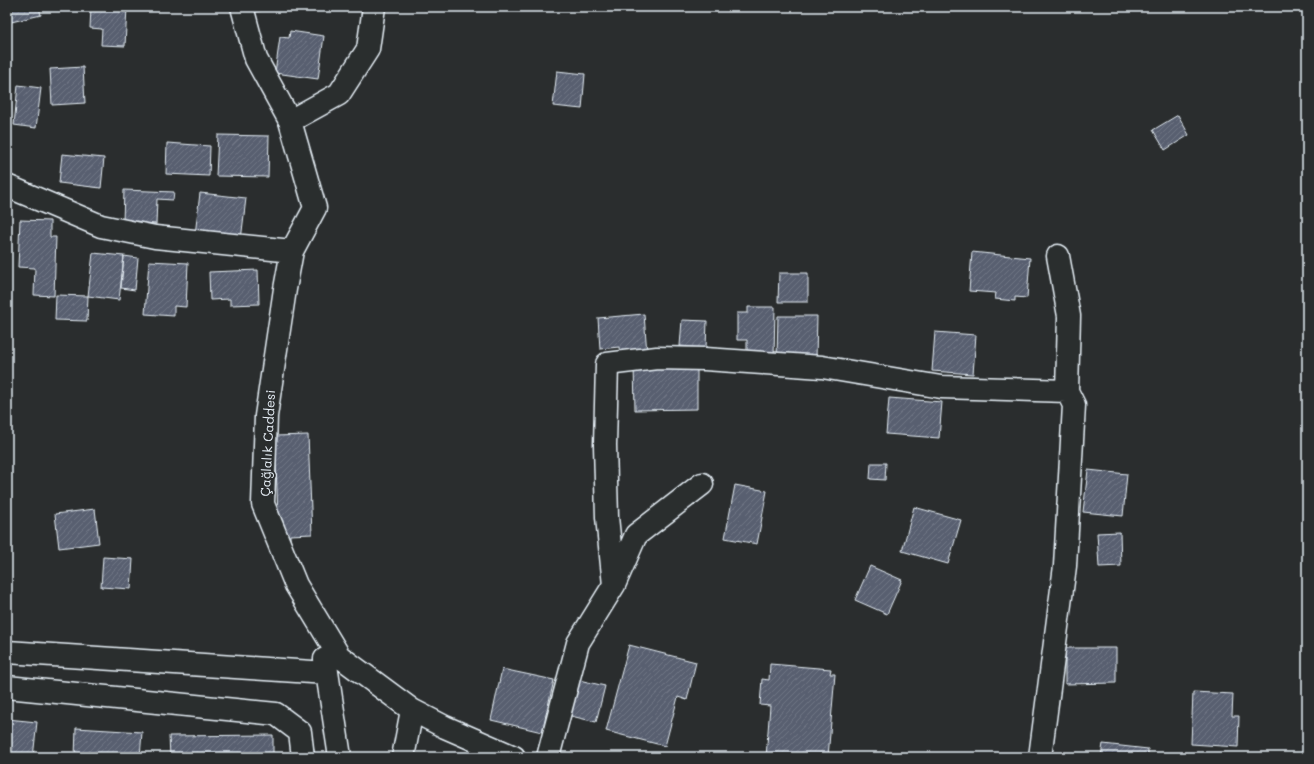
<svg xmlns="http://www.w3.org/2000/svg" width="1314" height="764" viewBox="0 0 1314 764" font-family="Mali,sans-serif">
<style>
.building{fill:url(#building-hatch);stroke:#e8f1f8}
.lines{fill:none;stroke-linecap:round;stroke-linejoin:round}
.minor-casing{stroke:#e8f1f8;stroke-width:25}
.minor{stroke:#2a2d2e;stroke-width:22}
.labels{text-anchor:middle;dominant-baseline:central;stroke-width:3.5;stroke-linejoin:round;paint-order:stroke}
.street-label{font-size:13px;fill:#e8f1f8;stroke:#2a2d2e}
</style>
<defs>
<pattern id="building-hatch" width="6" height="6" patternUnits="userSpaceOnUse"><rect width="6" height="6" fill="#585e70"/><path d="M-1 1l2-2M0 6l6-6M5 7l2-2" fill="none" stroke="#707685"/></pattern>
</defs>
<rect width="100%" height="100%" fill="#2a2d2e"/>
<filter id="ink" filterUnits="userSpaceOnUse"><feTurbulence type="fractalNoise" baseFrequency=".025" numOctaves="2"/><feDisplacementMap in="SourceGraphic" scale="8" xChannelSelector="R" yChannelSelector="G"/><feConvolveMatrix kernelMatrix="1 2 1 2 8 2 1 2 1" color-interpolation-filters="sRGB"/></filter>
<g filter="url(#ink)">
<path class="building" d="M7 7H39L41 15 7 23Z
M91 7H127L125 46 101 45 102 29 90 28Z
M250 7H276L251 13Z
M406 7H427L426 10Z
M290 31 324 36 318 79 275 73 280 37 289 38Z
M83 67 85 103 52 105 50 69Z
M557 71 585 74 582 109 553 106Z
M18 85 41 88 36 128 14 125Z
M1178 115 1189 135 1165 150 1153 130Z
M218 135 269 136 268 177 216 176Z
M167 143 210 146 209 176 166 174Z
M62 154 104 158 101 188 59 183Z
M124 190 174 192 173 200 157 199 156 224 123 222Z
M200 193 246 198 241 240 195 235Z
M20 220 50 221V237H56L54 296 34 295 35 268 18 267Z
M972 252 1030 258 1027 298 1015 297V301L995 299 996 293 969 291Z
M93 253 124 256 119 300 88 296Z
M124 256 138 258 135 290 121 288Z
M149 261 188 263 186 307 174 306V316L145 314Z
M258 270 259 304 230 305V299L210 300 209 272Z
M779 273H808V302H778Z
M56 295 88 296 87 321 55 320Z
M748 307H775L774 356 747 355V340H737V313H748Z
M644 314 647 354 620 356 619 347 600 349 598 318Z
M778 316H817L816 358H777Z
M682 320 707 321 706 348 680 346Z
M935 332 976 335 973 374 932 371Z
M634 365H697V409L635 410Z
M889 398 942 402 939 438 886 434Z
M308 435 312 534 290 535V542H279L275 436Z
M871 463H886L885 480 870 479Z
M1088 470 1127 474 1123 516 1083 512Z
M735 485 767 491 757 544 725 538Z
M914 507 961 520 948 564 902 551Z
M95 509 99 543 59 548 55 514Z
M1120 532 1121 566 1099 567 1097 533Z
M103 557 133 559 131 589 101 587Z
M870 566 902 580 887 614 855 600Z
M629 645 696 662 687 700 678 697 665 746 606 731Z
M1065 648H1116V683L1065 684Z
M770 664 831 669 830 674H835L828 757H766L770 706 760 705 762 679 769 680Z
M502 669 554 680 542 732 491 720Z
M579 680 605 686 596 722 571 716Z
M1193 692 1233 694 1232 716H1239L1238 747 1191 744Z
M7 719 37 722 33 757H7Z
M76 728 142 732 140 757H75Z
M273 735V757H170L169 736Z
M1103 744 1148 749V757H1093L1094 755 1101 756Z"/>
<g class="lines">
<defs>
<path id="minor" d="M242 7 256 59 290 121 315 208 292 251 285 289 266 416 263 504 296 585 339 656 412 710 445 727 514 757
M290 121 339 94 368 49 374 7
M7 186 101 226 155 237 292 251
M1058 256 1069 316 1067 391
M614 585 607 517 605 445 607 364 657 358 705 359 822 367 941 387 1067 391 1074 405 1065 566 1040 757
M7 652 327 673
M325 659 340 757
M7 687 276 714 300 732 303 757
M403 757 412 710
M548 757 578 643 614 585 636 535 702 484"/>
</defs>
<use href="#minor" class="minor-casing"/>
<use href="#minor" class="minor"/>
</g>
</g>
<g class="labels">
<g class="street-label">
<text transform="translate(267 443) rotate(-87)">Çağlalık Caddesi</text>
</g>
</g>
<rect width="1314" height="764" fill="none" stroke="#2a2d2e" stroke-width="24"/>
<rect x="12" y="12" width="1290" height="740" fill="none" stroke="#e8f1f8" stroke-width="1.5" filter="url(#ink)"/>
</svg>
